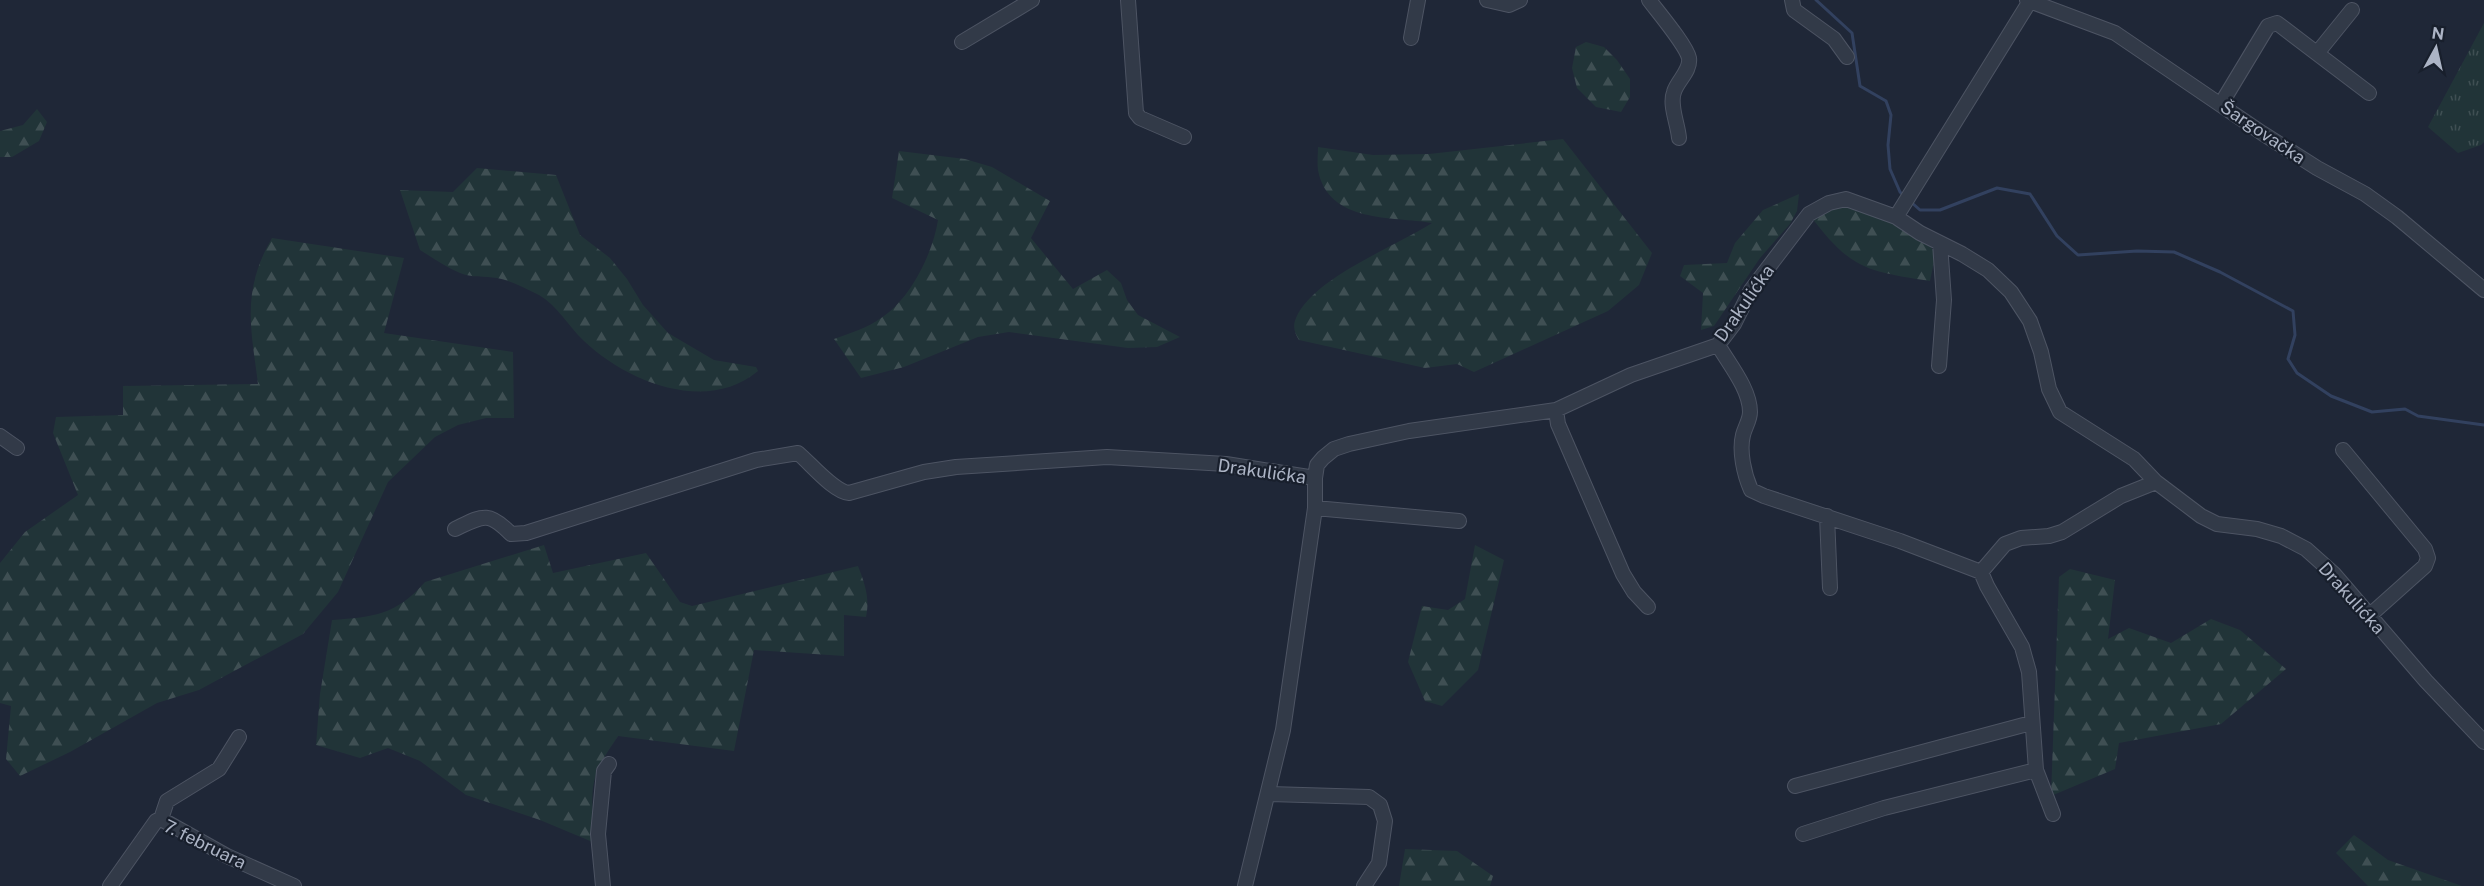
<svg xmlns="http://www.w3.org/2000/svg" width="2484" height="886" viewBox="0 0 2484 886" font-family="'Public Sans',sans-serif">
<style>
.grass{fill:url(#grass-tufts)}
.forest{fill:url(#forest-firs)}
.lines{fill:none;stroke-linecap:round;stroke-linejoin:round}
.stream{stroke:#32415f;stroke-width:3}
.minor-casing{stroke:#4d5463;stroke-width:16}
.minor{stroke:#323a48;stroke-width:14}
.labels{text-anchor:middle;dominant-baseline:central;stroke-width:4.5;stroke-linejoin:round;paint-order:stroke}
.street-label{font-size:18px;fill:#acb4c5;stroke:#181f2c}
</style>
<defs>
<pattern id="grass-tufts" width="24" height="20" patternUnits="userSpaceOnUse" patternTransform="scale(1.5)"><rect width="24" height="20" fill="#213438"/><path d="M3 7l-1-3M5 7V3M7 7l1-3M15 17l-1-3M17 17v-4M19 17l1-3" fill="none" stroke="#3f4f53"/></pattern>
<pattern id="forest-firs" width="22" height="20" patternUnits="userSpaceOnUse" patternTransform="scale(1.5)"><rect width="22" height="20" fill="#213438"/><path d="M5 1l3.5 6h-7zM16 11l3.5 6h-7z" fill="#3f4f53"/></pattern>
</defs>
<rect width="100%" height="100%" fill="#1f2737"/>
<path class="grass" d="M2484 23V142L2481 145 2458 153 2428 127Z"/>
<path class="forest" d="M1586 42 1604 47 1617 60 1630 79V97L1621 112 1596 107 1577 88 1572 68 1576 47Z
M37 109 47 122 39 141 12 157H0V131L23 125Z
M1563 139 1652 253 1639 285 1608 311 1474 372 1457 364 1425 368 1299 340C1295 333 1292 327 1296 318 1314 277 1395 247 1432 223 1393 216 1328 224 1318 170 1317 163 1318 154 1318 147L1373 155 1429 154Z
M899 151 965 159 992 167 1050 201 1031 238 1073 289 1107 270 1121 283 1127 300 1138 315 1180 337 1157 347 1128 348 1009 332 978 337 904 367 861 378 834 339C851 333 867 328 881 318 910 300 933 253 938 220L892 198Z
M477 168 556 175 580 235 610 258 627 279 643 305 668 333 714 360 756 367 758 371C707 414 627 382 584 341 568 326 558 306 539 295 525 288 512 281 497 278 485 276 471 278 460 273 446 267 433 258 420 250L400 190 453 192Z
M1799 194 1797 211 1790 224 1760 258 1714 326 1701 330 1703 293 1680 276 1684 265 1727 263 1735 243 1763 210Z
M1846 199C1876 215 1911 227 1936 252L1930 281C1865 271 1850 269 1809 214Z
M272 238 404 258 384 333 513 352 514 418H486L458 425 435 437 388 482 338 592 303 634 199 690 157 703 70 752 20 776 6 759 11 706 0 703V563L25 532 78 495 53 433 56 417 123 415V386L258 384C251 327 241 292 272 238Z
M544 545 553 573 646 553 680 602 692 606 858 566C865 584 870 598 866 617L844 615V656L754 650 734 751 618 736C609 750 597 766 594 782 590 801 594 823 595 843L540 820 466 795 420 761 388 748 360 758 316 745 320 694 332 620C374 617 396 615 425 582Z
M1475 545 1504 560 1478 670 1442 706 1425 701 1408 662 1422 606 1448 610 1465 599Z
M2070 569 2115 580 2108 639 2129 628 2171 643 2211 619 2240 630 2286 669 2221 724 2119 743 2115 769 2051 796 2059 577Z
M2354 835 2388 860 2462 886H2368L2336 853Z
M1405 849 1457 851 1493 876 1490 886H1399Z"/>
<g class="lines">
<path class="stream" d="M1816 0 1852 33 1860 86 1886 101 1891 115 1888 145 1890 169 1900 192 1904 196
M1911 202 1920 210H1940L1997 188 2030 194 2057 236 2078 255 2137 251 2174 252 2220 272 2293 311 2295 335 2288 359 2297 373 2331 396 2372 412 2405 409 2418 416 2484 425"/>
<defs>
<path id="minor" d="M1128 0 1136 113 1140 118 1184 137
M1487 0 1509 5 1520 0
M1649 0C1658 12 1686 45 1689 58 1691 71 1677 81 1674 92 1669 105 1678 124 1679 138
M1792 0 1794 10 1834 39 1847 57
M2027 0 2115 33 2262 133 2317 168 2365 194 2397 217 2484 290
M1411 38 1418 0
M962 42 1032 0
M2318 52 2352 10
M2221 104 2268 26 2277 23 2369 93
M1896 217 2030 1
M1718 345C1729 364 1750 389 1750 412 1750 420 1745 427 1743 435 1739 451 1744 474 1751 490L1764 496 1900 541 1981 572 1987 586 2022 647 2029 672 2036 770 2053 814
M1939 366 1944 300 1940 243
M1556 410 1558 424 1623 574 1634 592 1648 607
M0 436 17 448
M2343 450 2425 549 2428 558 2425 566 2369 616
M1315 508 1459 521
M1827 516 1830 588
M455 529C482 516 488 510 511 534L526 533 756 460 798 453C811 464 834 492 849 493L924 472 956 467 1107 457 1226 464 1315 478 1317 465 1323 458 1334 449 1349 444 1409 431 1556 410 1631 375 1718 345 1734 324 1751 290 1809 214 1829 203 1846 199 1896 217 1920 233 1962 254 1988 270 2011 292 2030 321 2041 352 2049 389 2060 412 2134 459 2156 482 2201 516 2217 524 2257 529 2281 536 2306 549 2334 574 2426 681 2484 742
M1981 572 2005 544 2021 538 2049 536 2062 532 2121 496 2156 482
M1795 786 2031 723
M1268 794 1369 797 1380 805 1385 821 1379 863 1364 886
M161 819 167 801 219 769 239 737
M1803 834 1884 808 2036 770
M110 886 156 821 161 819 227 856 294 886
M603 886 598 834 604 771 609 764
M1245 886 1283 730 1315 508V478"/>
</defs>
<use href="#minor" class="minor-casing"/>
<use href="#minor" class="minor"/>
</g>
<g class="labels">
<g class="street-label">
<text transform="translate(2263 132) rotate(34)">Šargovačka</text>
<text transform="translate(1744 303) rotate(-55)">Drakulićka</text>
<text transform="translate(1262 471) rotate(8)">Drakulićka</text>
<text transform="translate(2352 598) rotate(48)">Drakulićka</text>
<text transform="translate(205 844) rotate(26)">7. februara</text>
</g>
</g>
<g transform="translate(2436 48) rotate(8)" stroke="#181f2c" stroke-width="4.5" paint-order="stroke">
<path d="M0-4.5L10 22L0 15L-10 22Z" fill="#acb4c5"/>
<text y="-9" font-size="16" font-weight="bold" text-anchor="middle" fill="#acb4c5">N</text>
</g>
</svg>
